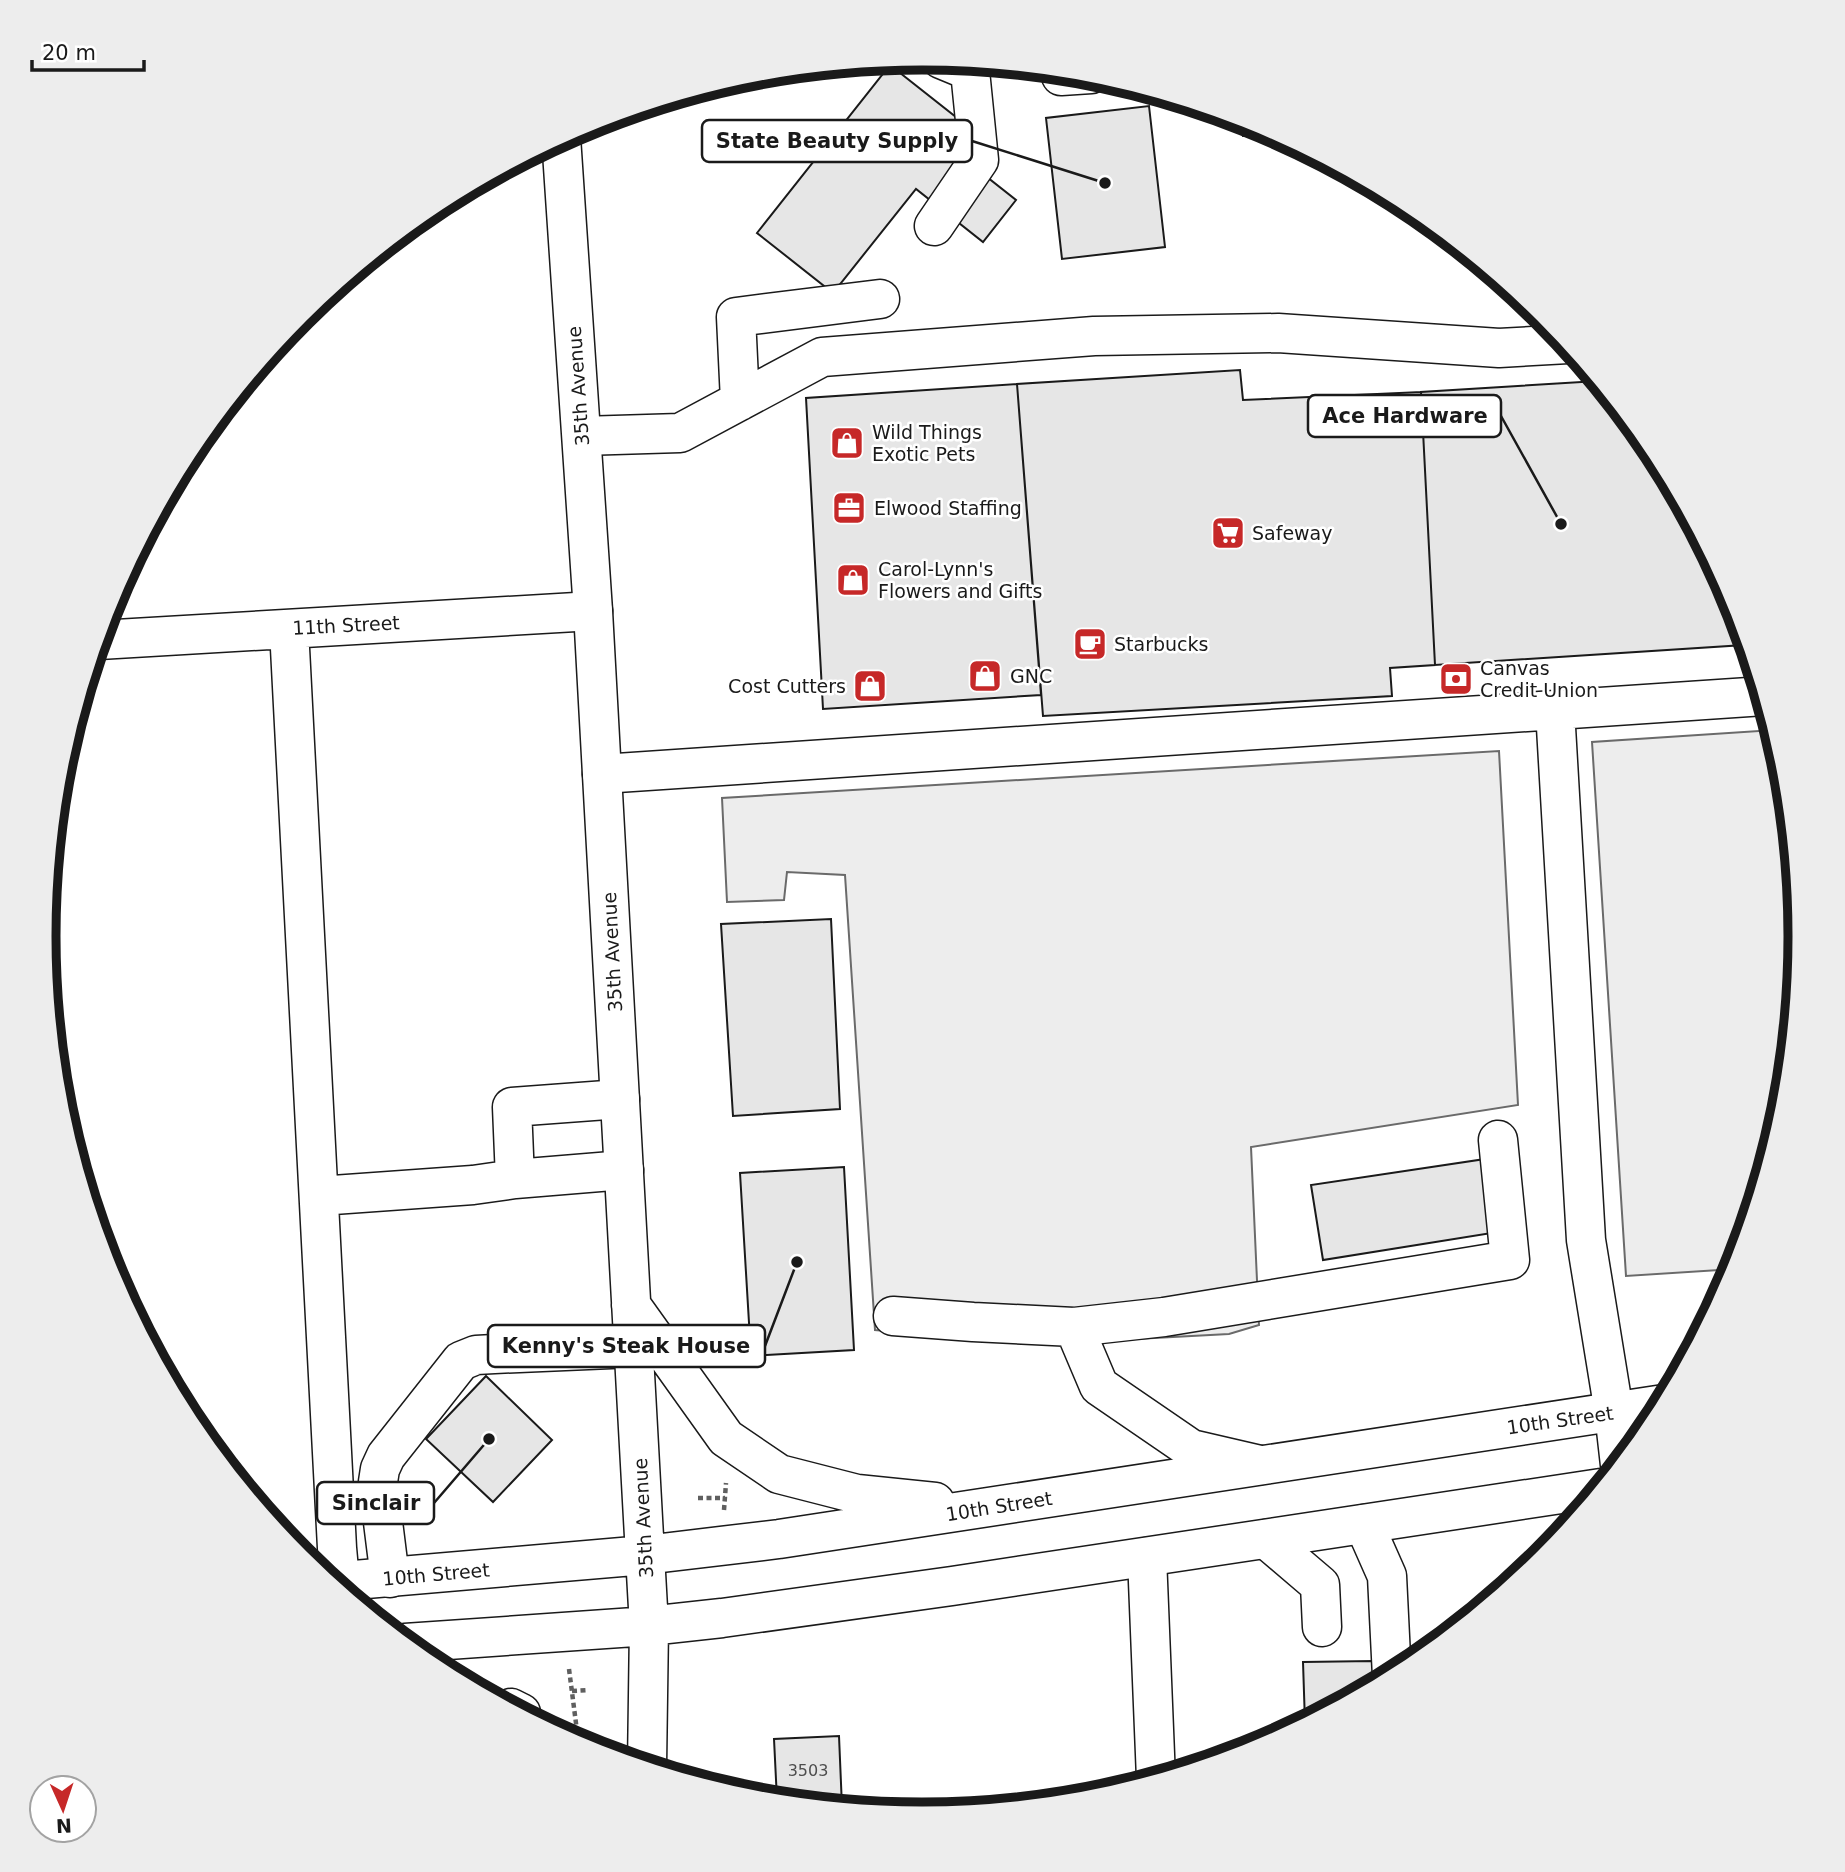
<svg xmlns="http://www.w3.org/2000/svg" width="1845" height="1872" viewBox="0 0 1845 1872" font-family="'DejaVu Sans',sans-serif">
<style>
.parking{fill:#ededed;stroke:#6a6a6a;stroke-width:2}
.building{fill:#e6e6e6;stroke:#1a1a1a;stroke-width:2}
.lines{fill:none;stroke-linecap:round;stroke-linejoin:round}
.minor-casing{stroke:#1a1a1a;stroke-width:41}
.major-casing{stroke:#1a1a1a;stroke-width:41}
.path{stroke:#5f5f5f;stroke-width:4.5;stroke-dasharray:5 3.5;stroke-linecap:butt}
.minor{stroke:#fff;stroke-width:38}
.major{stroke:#fff;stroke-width:38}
.labels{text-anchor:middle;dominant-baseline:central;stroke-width:5;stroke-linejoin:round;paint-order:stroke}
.number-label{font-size:16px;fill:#4d4d4d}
.street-label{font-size:19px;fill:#1a1a1a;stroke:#fff}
.poi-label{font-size:19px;fill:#1a1a1a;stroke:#fff;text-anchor:start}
.rim{fill:none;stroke:#1a1a1a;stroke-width:9}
.leader{fill:none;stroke:#1a1a1a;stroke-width:2.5}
.callout-dot{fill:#1a1a1a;stroke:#fff;stroke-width:2.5}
.callout{fill:#fff;stroke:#1a1a1a;stroke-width:2.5}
.callout-label{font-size:21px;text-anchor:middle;font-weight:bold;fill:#1a1a1a}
</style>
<rect width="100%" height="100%" fill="#fff"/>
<path class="parking" d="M1774 730 1784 765 1801 936 1784 1108 1735 1269 1626 1276 1592 742Z
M1499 751 1518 1105 1251 1147 1259 1325 1229 1334 1042 1344 875 1330 845 875 787 872 784 900 727 902 722 798Z"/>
<path class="building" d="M890 65 966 125 949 147 1016 200 983 242 916 189 833 293 757 233Z
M1149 106 1165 247 1062 259 1046 118Z
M1241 119 1259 124 1275 133 1243 136Z
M1240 370 1243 400 1421 392 1435 665 1390 668 1392 696 1043 716 1017 384Z
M1598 381 1653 448 1735 600 1743 627 1744 645 1435 665 1421 392Z
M1017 384 1041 695 823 709 806 398Z
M831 919 840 1109 733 1116 721 924Z
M1512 1155 1523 1228 1323 1260 1311 1185Z
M844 1167 854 1350 751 1356 740 1173Z
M486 1376 552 1440 493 1502 426 1439Z
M1373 1661 1374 1686 1305 1723 1303 1662Z
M839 1736 842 1807 777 1800 774 1739Z"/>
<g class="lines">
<defs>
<path id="minor" d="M1061 71V76L1091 74
M934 226 979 160 970 71 941 59
M740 401 736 317 880 299
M582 436 680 433 822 357 1094 336 1278 333 1499 348 1568 344
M289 629 337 1548 340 1581
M99 640 593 611
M1555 710 1586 1240 1614 1412 1620 1465
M602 774 1764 696
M620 1099 512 1107 515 1179 624 1170
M319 1196 473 1185 515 1179
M893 1316 973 1322 1074 1327 1164 1317 1510 1260 1498 1140
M1074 1327 1099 1386 1191 1449 1260 1465
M1364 1524 1387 1576 1392 1677
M1266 1539 1320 1585 1322 1627
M1147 1557 1156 1779
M390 1578 378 1482 380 1469 386 1456 461 1361 476 1355 494 1354 634 1348"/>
<path id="major" d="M561 137 593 611 645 1555 649 1626 647 1766
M631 1305 726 1438 779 1474 857 1494 935 1502
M331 1582 645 1555 779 1539 1664 1404
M405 1643 649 1626 722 1618 952 1586 1601 1488
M511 1708 521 1713"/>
</defs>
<use href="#minor" class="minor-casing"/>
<use href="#major" class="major-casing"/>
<path class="path" d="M698 1498H725
M724 1510 726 1483
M569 1669 577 1731
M572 1691 588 1690"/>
<use href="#minor" class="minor"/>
<use href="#major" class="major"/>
</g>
<defs>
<symbol id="shop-square" viewBox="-11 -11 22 22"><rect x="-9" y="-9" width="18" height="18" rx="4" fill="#c62828" stroke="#fff"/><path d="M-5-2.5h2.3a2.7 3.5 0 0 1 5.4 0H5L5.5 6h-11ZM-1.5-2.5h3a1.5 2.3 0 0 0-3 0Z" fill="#fff"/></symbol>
<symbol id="office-square" viewBox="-11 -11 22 22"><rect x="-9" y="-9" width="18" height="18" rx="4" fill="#c62828" stroke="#fff"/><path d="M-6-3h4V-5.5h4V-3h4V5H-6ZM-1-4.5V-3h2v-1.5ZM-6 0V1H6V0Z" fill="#fff"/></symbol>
<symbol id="supermarket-square" viewBox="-11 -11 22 22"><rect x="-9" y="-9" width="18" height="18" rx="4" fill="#c62828" stroke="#fff"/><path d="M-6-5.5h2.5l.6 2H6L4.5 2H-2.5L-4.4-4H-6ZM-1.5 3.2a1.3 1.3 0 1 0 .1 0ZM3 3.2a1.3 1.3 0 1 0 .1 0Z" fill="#fff"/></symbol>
<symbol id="cafe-square" viewBox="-11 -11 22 22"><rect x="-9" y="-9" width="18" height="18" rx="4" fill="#c62828" stroke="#fff"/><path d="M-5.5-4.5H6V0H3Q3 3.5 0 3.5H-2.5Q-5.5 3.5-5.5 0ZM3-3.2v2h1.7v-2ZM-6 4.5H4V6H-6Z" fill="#fff"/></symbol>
<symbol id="bank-square" viewBox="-11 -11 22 22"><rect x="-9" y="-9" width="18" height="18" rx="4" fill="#c62828" stroke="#fff"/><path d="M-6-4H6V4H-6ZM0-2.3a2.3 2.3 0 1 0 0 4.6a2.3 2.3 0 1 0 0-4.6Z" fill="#fff"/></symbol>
</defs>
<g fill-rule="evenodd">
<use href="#shop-square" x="828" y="424" width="38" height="38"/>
<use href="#office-square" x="830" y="489" width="38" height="38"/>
<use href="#supermarket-square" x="1209" y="514" width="38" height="38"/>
<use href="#shop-square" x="834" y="561" width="38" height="38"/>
<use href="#cafe-square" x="1071" y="625" width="38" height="38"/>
<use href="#shop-square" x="966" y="657" width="38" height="38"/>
<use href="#bank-square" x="1437" y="660" width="38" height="38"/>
<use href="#shop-square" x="851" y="667" width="38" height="38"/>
</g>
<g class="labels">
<g class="number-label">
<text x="808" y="1770">3503</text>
</g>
<g class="street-label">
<text transform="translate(578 386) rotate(-94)">35th Avenue</text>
<text transform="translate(346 625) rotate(-3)">11th Street</text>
<text transform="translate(612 952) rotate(-93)">35th Avenue</text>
<text transform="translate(1560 1420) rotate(-8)">10th Street</text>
<text transform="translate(999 1506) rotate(-9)">10th Street</text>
<text transform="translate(643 1518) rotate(-93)">35th Avenue</text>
<text transform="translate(436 1574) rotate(-5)">10th Street</text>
</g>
<g class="poi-label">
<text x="872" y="432">Wild Things<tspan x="872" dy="22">Exotic Pets</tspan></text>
<text x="874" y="508">Elwood Staffing</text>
<text x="1252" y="533">Safeway</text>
<text x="878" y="569">Carol-Lynn's<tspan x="878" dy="22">Flowers and Gifts</tspan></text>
<text x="1114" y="644">Starbucks</text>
<text x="1480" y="668">Canvas<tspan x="1480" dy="22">Credit Union</tspan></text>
<text x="1010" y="676">GNC</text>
<text x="846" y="686" text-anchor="end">Cost Cutters</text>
</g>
</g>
<path d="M0 0H1845V1872H0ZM56 936a866 866 0 1 1 1732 0a866 866 0 1 1-1732 0Z" fill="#ededed" fill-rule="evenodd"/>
<path class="rim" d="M56 936a866 866 0 1 1 1732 0a866 866 0 1 1-1732 0Z"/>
<path class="leader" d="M1105 183L972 141M1561 524L1501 416M797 1262L765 1346M489 1439L434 1503"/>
<g class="callout-dot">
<circle cx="1105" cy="183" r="7"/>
<circle cx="1561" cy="524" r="7"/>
<circle cx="797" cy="1262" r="7"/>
<circle cx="489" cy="1439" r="7"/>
</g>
<g class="callout">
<rect x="702" y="120" width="270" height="42" rx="7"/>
<rect x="1308" y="395" width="193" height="42" rx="7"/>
<rect x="488" y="1325" width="277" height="42" rx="7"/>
<rect x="317" y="1482" width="117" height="42" rx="7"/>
</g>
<g class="callout-label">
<text x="837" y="148">State Beauty Supply</text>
<text x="1405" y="423">Ace Hardware</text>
<text x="626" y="1353">Kenny's Steak House</text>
<text x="376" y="1510">Sinclair</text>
</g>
<g transform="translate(63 1809) rotate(177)"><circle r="33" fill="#ffffff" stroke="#a3a3a3" stroke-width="2"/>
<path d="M0-5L12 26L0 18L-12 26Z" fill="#c62828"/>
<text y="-10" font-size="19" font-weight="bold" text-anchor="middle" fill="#1a1a1a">N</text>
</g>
<path d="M32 60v10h112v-10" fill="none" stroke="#1a1a1a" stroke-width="3.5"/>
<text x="42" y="60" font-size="21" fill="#1a1a1a" stroke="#ffffff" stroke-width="5" paint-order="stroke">20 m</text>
</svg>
